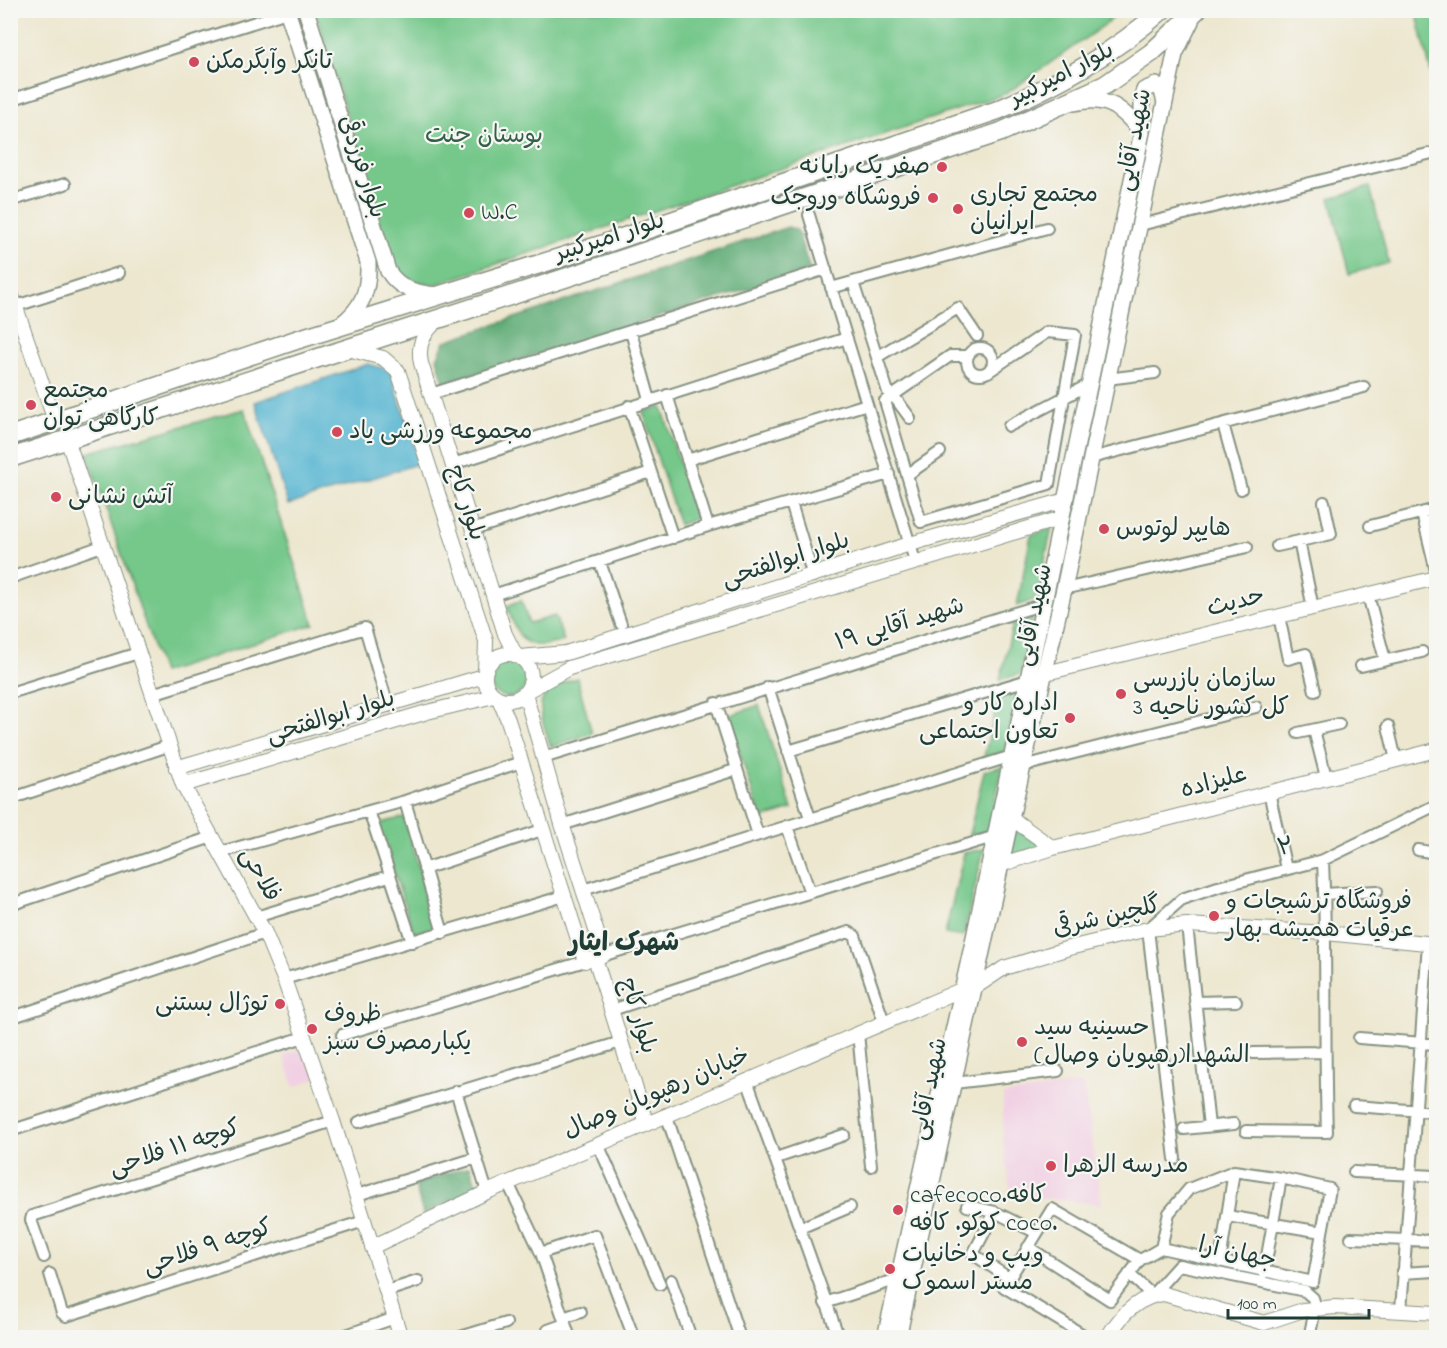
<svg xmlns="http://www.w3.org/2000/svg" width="1447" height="1348" viewBox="0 0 1447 1348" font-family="'Indie Flower','Playpen Sans Arabic',sans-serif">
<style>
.built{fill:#f1d0e3}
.green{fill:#74c78a;stroke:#4a825f;stroke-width:1.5}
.forest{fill:#5fac76;stroke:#3f7455;stroke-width:1.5}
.water{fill:#51b3d0;stroke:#387882;stroke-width:1.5}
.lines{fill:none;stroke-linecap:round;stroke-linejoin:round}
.minor-casing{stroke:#869282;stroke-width:14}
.tertiary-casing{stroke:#869282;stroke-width:16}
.secondary-casing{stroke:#869282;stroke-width:18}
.primary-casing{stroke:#869282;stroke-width:21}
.minor{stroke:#fff;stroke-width:10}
.tertiary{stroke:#fff;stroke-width:14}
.secondary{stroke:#fff;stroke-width:15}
.primary{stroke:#fff;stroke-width:18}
.poi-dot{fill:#d1495b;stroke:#f6f6f2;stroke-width:2}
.labels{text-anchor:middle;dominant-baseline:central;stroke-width:4.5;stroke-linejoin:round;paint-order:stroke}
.poi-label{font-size:24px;fill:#1f3d34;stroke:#f6f6f2;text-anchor:start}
.street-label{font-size:24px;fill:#1f3d34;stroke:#f6f6f2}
.park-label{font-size:24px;fill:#34604a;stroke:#f6f6f2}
.neighbourhood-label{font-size:26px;font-weight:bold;fill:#1f3d34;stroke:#f6f6f2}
</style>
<rect width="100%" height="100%" fill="#f6f6f2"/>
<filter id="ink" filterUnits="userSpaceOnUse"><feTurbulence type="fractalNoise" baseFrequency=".0167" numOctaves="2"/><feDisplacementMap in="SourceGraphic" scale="12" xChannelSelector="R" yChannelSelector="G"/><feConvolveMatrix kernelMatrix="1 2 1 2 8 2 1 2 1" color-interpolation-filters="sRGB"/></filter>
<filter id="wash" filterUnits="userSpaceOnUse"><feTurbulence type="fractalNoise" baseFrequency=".008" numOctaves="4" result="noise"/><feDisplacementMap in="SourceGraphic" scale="24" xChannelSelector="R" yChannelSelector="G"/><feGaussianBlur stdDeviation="1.35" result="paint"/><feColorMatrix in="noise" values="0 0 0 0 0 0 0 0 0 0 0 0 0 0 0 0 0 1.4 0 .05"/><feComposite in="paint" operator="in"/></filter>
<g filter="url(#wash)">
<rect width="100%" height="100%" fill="#ede7cf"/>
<path class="built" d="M307 1047 318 1077 294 1087 283 1055Z
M1083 1083 1102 1204 1011 1195 1003 1141V1095Z"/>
<path class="green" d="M315 11H1121L1106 24 1007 93 434 285 408 279 393 266Z
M1416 11H1436V93Z
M1370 187 1389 263 1349 274 1330 198Z
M662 407 697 518 679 525 643 412Z
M244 409 314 624 162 673 87 453Z
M1052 528 1036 599 1017 606 1031 535Z
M521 600 529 623 555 616 564 641C525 652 519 642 507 606Z
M1033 618 1020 674 1000 680 1013 623Z
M489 678a19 19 0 1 1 38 0a19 19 0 1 1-38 0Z
M577 678 592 733 551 747C537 707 531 692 577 678Z
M1018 689 1004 752 984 757 999 696Z
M759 705 792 809 761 819 728 716Z
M1003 766 988 831 969 835 984 771Z
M404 817 436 927 414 933 378 824Z
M1014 827 1044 846 1009 855Z
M984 849 963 937 945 934 964 853Z"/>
<path class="forest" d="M788 227 797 230 810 270 444 383 437 358 445 341Z
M470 1166 478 1189 423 1214 415 1184Z"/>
<path class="water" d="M368 364 390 370 420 463 288 505 255 402Z"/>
</g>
<g filter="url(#ink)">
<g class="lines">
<defs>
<path id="minor" d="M10 100 287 12
M10 201 65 184
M809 215 915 561
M1140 225 1436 152
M853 282 888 392
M831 288 1047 228
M16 306 119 273
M631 332 650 400
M967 361a13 13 0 1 1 26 0a13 13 0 1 1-26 0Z
M967 356H950L885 401 921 522 1049 484 1075 335 1047 332 988 372
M877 357 958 308 977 336
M1107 379 1155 373
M431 394 826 269
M667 395 708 526
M893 395 910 418
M629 406 673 538
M1223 424 1241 489
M1009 426 1090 384
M1091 458 1364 387
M687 460 867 404
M453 464 847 338
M907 475 940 452
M791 503 813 576
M1422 513 1436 571
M1370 526 1436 509
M472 530 651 472
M1299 541 1313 608
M1277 546 1331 534 1324 502
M600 562 621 624
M10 578 102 546
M1064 589 1247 547
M493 595 708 526 889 474
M1368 595 1385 660
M1279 616 1288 659 1306 654 1315 691
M1361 666 1422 652
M768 687 810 818
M10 693 138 653
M152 694 365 628 388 706
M716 703 758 835
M1388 726 1396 760
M1314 730 1326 777
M1298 733 1339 724
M788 751 1028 680
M543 758 1044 604
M1023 766 1256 707
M1269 792 1286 869
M10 799 168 746
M405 801 443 933
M369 811 412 942
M562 825 735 770
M787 826 809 890
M1418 850 1436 853
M221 852 405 801 521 762
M424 869 542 830
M583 890 1012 756
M1324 894 1377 891
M10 905 212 837
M256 917 389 876
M1187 925 1209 1126
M284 979 564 896
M1195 1002 1236 1001
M612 1010 849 932 855 936 884 1022
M10 1018 265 933
M858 1033 871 1166
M342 1035 996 836
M1359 1038 1436 1044
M1253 1053 1324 1052
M747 1080 839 1338
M954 1083 1058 1071
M456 1091 487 1192
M1354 1106 1436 1112
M666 1114 740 1338
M359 1122 621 1042
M1184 1129 1234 1124
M10 1131 304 1037
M1246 1131 1327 1132C1324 1042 1327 951 1323 860
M598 1144 660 1284
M776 1158 844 1135
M1175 1159 1148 929 1182 899 1218 887 1323 860 1436 805
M1354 1172 1436 1176
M508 1183 541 1253 570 1338
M357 1195 476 1158
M967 1206 995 1212 1037 1233
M995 1212 973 1254 1010 1279
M1227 1216 1322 1232
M800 1228 850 1207
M1351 1238 1436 1241
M1028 1247 1110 1300 1140 1260 1161 1248 1313 1282 1330 1189 1281 1178 1234 1171 1189 1189 1169 1213 1161 1248
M541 1253 595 1235 634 1338
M44 1257 31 1220 32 1216 333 1121
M1220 1262 1234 1171
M1264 1273 1281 1178
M1402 1273 1436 1271
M50 1274 62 1313 66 1316 364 1221
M1129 1274 1152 1295 1179 1265 1305 1291 1313 1298 1316 1308
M671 1280 691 1338
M387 1291 418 1281
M825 1303 898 1279
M1401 1310 1428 943
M563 1318 581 1312
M548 1330 565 1324
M1085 1336 1004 1287 1052 1209 1140 1260
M337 1338 395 1318
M457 1338 506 1323
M1309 1338 1313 1319"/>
<path id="tertiary" d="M10 290 55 421
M439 319C424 332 417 344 421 363L505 634 515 654
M348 349 383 358 398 371 486 641 485 672
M67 439 183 785 265 933 284 979 333 1121 401 1338
M485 677a23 23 0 1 1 46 0a23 23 0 1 1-46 0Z
M520 657 566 653 910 544 1066 500
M1046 673 1436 578
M527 691 569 668 1062 518
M525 693 562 824 604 955
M499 699 508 720 585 961
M176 768 484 676
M183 785 427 712 494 696
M1011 818 1053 848
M1003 864 1053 848 1436 750
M595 958 646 1122
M974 988 1004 968 1069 948 1148 929 1187 925 1326 933 1436 944
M372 1247 487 1192 963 989
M1107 1338C1120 1316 1138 1296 1164 1294L1264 1323 1303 1310 1335 1307 1436 1313"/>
<path id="secondary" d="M287 10 368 262C369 290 363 308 340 325
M306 10 388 271C400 290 416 293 438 295
M1142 132V96L1144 90 1156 85 1161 88 1165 102
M885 1338 975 933 1142 132C1121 108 1108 95 1074 103
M898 1338 1011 818 1064 589 1175 54 1191 21"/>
<path id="primary" d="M10 436 296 340 604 244 998 110C1058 84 1113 54 1162 10
M10 458 608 264 1001 132 1105 85 1151 53 1197 10"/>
</defs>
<use href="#minor" class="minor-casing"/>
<use href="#tertiary" class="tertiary-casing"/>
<use href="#secondary" class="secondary-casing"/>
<use href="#primary" class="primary-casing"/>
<use href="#minor" class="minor"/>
<use href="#tertiary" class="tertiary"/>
<use href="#secondary" class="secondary"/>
<use href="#primary" class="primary"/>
</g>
</g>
<g class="poi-dot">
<circle cx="194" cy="62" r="6"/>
<circle cx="942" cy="167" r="6"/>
<circle cx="933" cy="198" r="6"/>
<circle cx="958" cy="209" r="6"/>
<circle cx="469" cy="213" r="6"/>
<circle cx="31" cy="405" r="6"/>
<circle cx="337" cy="432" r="6"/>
<circle cx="56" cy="497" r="6"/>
<circle cx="1104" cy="529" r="6"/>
<circle cx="1121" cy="694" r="6"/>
<circle cx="1070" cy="718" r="6"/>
<circle cx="1214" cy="916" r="6"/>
<circle cx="280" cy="1004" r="6"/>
<circle cx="312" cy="1029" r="6"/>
<circle cx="1022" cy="1042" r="6"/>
<circle cx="1051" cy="1166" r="6"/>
<circle cx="898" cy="1210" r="6"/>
<circle cx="890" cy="1269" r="6"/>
</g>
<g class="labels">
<g class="poi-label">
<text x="206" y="62">تانکر وآبگرمکن</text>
<text x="930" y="167" text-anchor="end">صفر یک رایانه</text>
<text x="970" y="195">مجتمع تجاری<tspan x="970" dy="28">ایرانیان</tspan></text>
<text x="921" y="198" text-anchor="end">فروشگاه وروجک</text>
<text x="481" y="213">W.C</text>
<text x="43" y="391">مجتمع<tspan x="43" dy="28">کارگاهی توان</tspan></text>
<text x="349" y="432">مجموعه ورزشی یاد</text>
<text x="68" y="497">آتش نشانی</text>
<text x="1116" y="529">هایپر لوتوس</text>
<text x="1133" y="680">سازمان بازرسی<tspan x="1133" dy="28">کل کشور ناحیه 3</tspan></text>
<text x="1058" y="704" text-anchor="end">اداره کار و<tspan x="1058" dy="28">تعاون اجتماعی</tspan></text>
<text x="1226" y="902">فروشگاه ترشیجات و<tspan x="1226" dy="28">عرقیات همیشه بهار</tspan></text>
<text x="268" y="1004" text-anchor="end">توژال بستنی</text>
<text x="324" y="1015">ظروف<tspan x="324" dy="28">یکبارمصرف سبز</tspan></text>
<text x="1034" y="1028">حسینیه سید<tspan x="1034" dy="28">الشهدا(رهپویان وصال)</tspan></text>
<text x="1063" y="1166">مدرسه الزهرا</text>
<text x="910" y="1196">cafecoco.کافه<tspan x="910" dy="28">کوکو. کافه coco.</tspan></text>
<text x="902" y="1255">ویپ و دخانیات<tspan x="902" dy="28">مستر اسموک</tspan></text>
</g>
<g class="street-label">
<text transform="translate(1062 75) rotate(-27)">بلوار امیرکبیر</text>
<text transform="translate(1135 140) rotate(-79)">شهید آقایی</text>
<text transform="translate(361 167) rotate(72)">بلوار فرزدقی</text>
<text transform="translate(610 238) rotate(-18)">بلوار امیرکبیر</text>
<text transform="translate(465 503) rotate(72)">بلوار کاج</text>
<text transform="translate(786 561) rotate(-18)">بلوار ابوالفتحی</text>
<text transform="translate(1236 603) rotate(-14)">حدیث</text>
<text transform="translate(1035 615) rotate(-78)">شهید آقایی</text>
<text transform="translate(900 625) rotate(-17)">شهید آقایی ۱۹</text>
<text transform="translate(331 718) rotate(-17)">بلوار ابوالفتحی</text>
<text transform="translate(1214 783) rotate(-15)">علیزاده</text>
<text transform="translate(1286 848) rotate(-14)">۲</text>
<text transform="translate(259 875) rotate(61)">فلاحی</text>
<text transform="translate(1107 918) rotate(-13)">گلچین شرقی</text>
<text transform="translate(637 1016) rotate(73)">بلوار کاج</text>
<text transform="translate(930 1089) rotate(-78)">شهید آقایی</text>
<text transform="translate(657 1094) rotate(-23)">خیابان رهپویان وصال</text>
<text transform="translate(175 1149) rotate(-18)">کوچه ۱۱ فلاحی</text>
<text transform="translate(208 1248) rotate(-18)">کوچه ۹ فلاحی</text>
<text transform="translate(1237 1254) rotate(12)">جهان آرا</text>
</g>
<g class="park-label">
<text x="484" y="136">بوستان جنت</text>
</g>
<g class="neighbourhood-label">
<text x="624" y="944">شهرک ایثار</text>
</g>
</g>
<rect width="1447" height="1348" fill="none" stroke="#f6f6f2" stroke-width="36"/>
<path d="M1228 1309v9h141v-9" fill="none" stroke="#1f3d34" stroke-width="3"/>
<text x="1237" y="1309" font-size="18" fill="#1f3d34" stroke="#f6f6f2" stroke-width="4.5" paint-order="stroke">100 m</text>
</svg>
